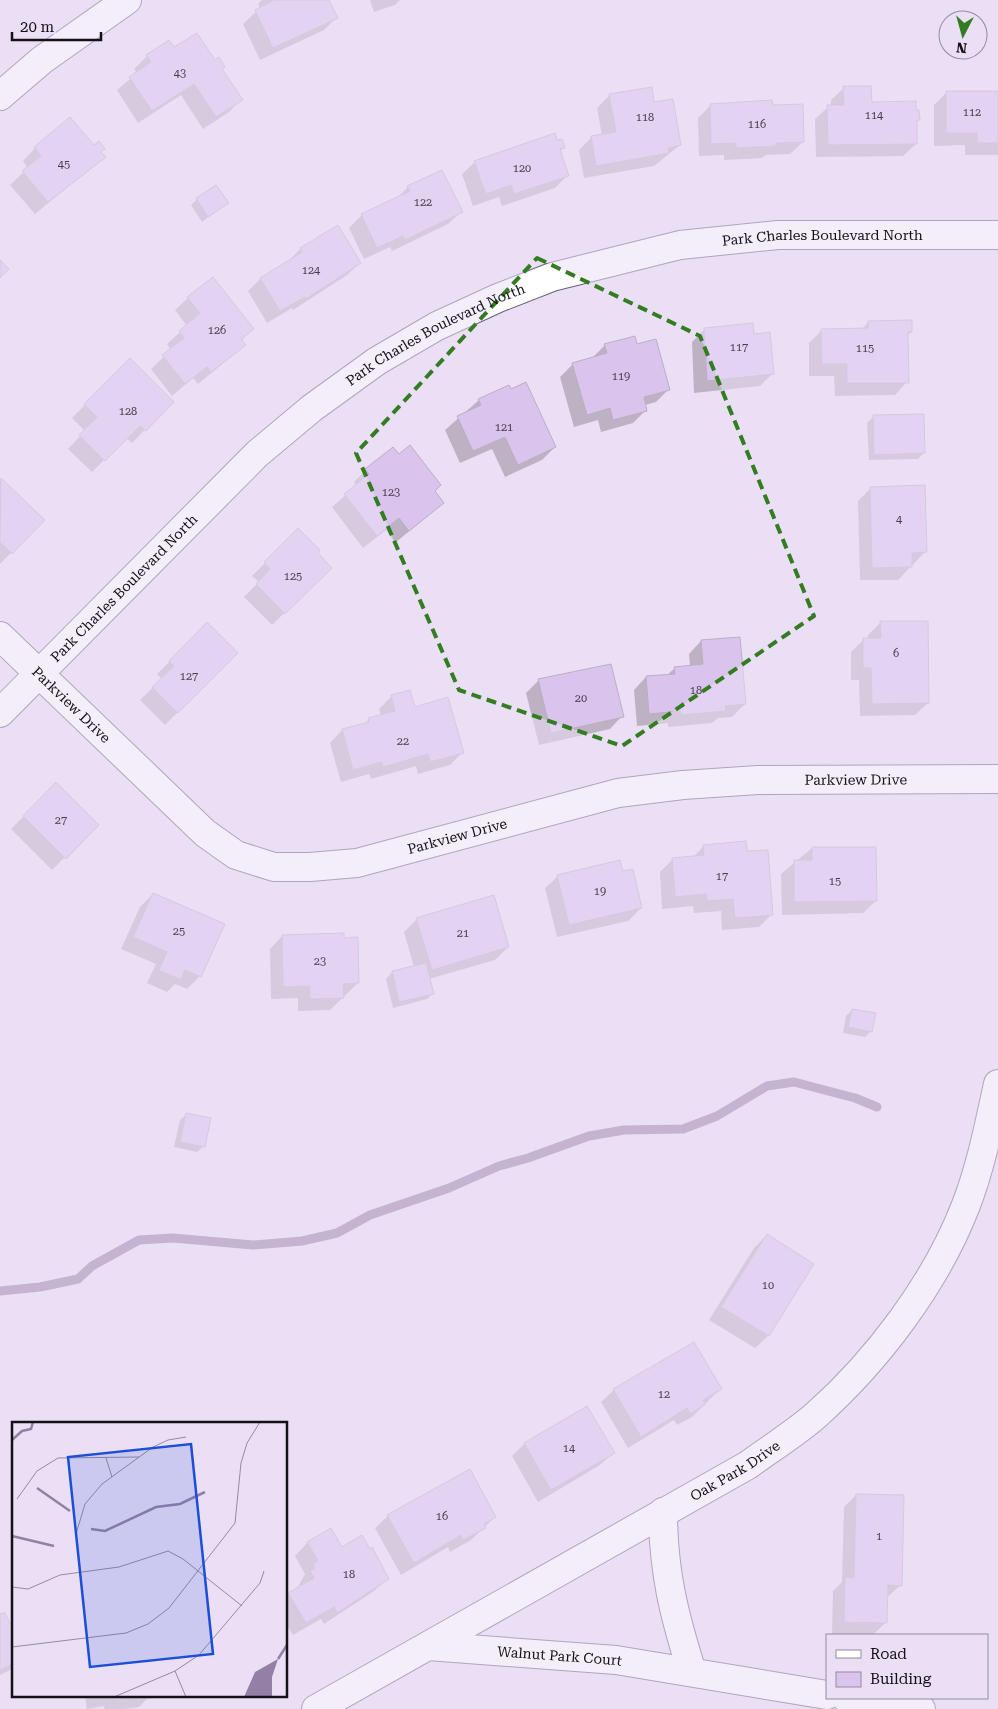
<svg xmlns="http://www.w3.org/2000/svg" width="998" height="1709" viewBox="0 0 998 1709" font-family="'Roboto Serif',serif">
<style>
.shadow{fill:#0003}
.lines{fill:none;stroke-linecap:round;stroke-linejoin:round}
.stream{stroke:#9480a6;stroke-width:9}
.building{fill:#dac4ed;stroke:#baafc3}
.minor-casing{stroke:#6a6073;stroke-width:30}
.minor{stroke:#fff;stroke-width:28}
.marked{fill:none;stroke:#347c21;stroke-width:4;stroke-dasharray:10 6;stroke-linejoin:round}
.labels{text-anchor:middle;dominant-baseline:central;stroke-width:4.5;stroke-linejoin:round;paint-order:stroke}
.number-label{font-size:11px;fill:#463d4c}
.street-label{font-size:14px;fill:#141017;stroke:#ebdff5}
.inset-river{fill:none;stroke:#9480a6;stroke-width:2.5}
.inset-road{fill:none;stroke:#958c9c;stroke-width:1}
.view{fill:#1d4ed8;fill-opacity:0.15;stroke:#1d4ed8;stroke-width:2.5}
.inset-edge{fill:none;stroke:#141017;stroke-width:2.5}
</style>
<rect width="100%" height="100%" fill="#ebdff5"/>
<path class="shadow" d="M262 0H328L336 18 324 30 260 60 243 24 260 8 258 4Z
M370 0H400L395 5 374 12Z
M174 49 221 69 241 99 229 112 203 129 181 95 138 123 117 90 137 73 134 69 147 56Z
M844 88 870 103 915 112 918 119 916 122V144L903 156 816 157 815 119 828 107H831V100Z
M947 92H998V155H965V145L934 146V105Z
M610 95 653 104 680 145 654 166 584 178 579 150 592 137 602 136 597 108Z
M711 105 771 106 803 142 790 154 766 155 762 158 724 160V155L699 156 698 118Z
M556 142 564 148 560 151 568 175 555 188 502 206 499 197 473 206 462 174 475 162Z
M35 148 100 152 104 157 35 214 10 185 28 168 23 161Z
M408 187 461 212 448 224 392 251 390 247 364 259 349 228 362 215 396 199Z
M197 199 227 203 202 222 191 205Z
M338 226 360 263 347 275 293 310 292 308 267 323 248 291 260 279 288 262 300 249Z
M188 298 252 329 241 341 244 344 231 357 198 384 193 378 172 396 151 369 171 350 167 344 187 326 175 310Z
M869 322 911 332 907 336V382L895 395 835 396 834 376H809V343L822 330 862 329Z
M705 329 753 335 773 373 760 386 694 393 692 342Z
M605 345 636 346 669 389 656 402 645 405 646 410 633 423 601 432 598 420 574 427 560 377 573 364 592 358Z
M130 359 172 402 132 443 126 438 92 472 68 449 85 431 72 418Z
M479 400 555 447 542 460 505 477 492 449 460 463 445 430Z
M873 417 924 453 918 459 869 460 867 423Z
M366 470 434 491 443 503 395 543 386 530 363 548 332 507 356 486 354 482Z
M1 480 43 520 0 564V481Z
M871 488 925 552 898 580H860L858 501Z
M298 530 330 568 272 625 244 597 259 582 252 576Z
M881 622 928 703 915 715 860 716 859 680H851V652L864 639H868V635Z
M207 624 236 653 165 725 140 700 162 679 157 674Z
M701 641 745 704 732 717 718 718 712 723 668 727V723L637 726 634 690 646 677 667 675 675 668 690 666 689 654Z
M539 680 622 716 610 729 539 745 526 693Z
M392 696 414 708 462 753 450 765 418 774 416 766 371 779 369 774 341 782 330 743 342 730 364 725 369 719 381 716 379 709Z
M56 784 97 825 52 870 11 829Z
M704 846 746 852 772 914 759 927 722 930 721 911 694 913 693 906 662 909 660 872 672 860 692 858Z
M812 848 876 901 863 913 782 915 781 874Z
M622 873 641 908 628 921 557 937 545 888 558 876Z
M153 894 200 976 187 989 175 984 167 992 147 983 156 964 121 949 140 907Z
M417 919 508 947 495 960 429 979 433 993 427 999 393 1008 386 979 392 972 414 967 404 932Z
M282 936 342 939 358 983 330 1010 298 1011V998L271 999 270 949Z
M852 1010 871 1031 865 1037 843 1033 846 1016Z
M187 1114 204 1146 197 1152 174 1147 180 1120Z
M767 1235 813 1264 768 1336 755 1348 709 1320 754 1248Z
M720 1389 692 1417 677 1425 674 1420 628 1448 601 1402 614 1390Z
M524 1444 613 1453 600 1465 538 1502 512 1456Z
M856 1495 901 1585 886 1598 885 1623 873 1635 832 1634 833 1591 842 1582 844 1507Z
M388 1516 495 1517 471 1540 450 1552 448 1547 401 1575 375 1528Z
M331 1529 342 1548 369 1550 387 1579 374 1591 324 1624 321 1619 293 1635 286 1624V1597L300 1587 299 1585 305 1574 295 1556 307 1543Z
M0 1617 14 1634V1668L0 1675Z
M85 1695H166L147 1699 139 1707 125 1709H105L104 1706 87 1709Z"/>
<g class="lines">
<path class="stream" d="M0 1291 40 1287 78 1279 92 1266 139 1240 173 1238 253 1245 302 1241 337 1233 370 1215 449 1188 499 1166 528 1158 589 1136 624 1130 683 1129 717 1116 767 1086 794 1082 855 1098 877 1107"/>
</g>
<path class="building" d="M274 0H329L338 18 273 48 255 10Z
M197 33 215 60 219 57 225 67 222 69 243 100 216 117 194 84 152 111 129 77 151 62 146 55 169 40 174 47Z
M843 86H871L872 102 916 101V110H919L920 120H917V144L828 145 827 105H844Z
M652 87 654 102 673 99 681 145 668 148 669 153 596 166 591 136 616 132 609 94Z
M946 91H998V143H977V133H946Z
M772 100 773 105 803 104 804 142 776 143V146L736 148V143L711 144 710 104Z
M70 117 94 145 99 141 105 149 101 152 106 157 48 202 22 171 41 156 34 147Z
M555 133 557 140 562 139 565 148 560 149 569 176 514 194 511 185 486 194 474 161Z
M442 170 463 212 405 240 403 236 377 248 361 214 410 191 407 186Z
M216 185 229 203 208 217 196 198Z
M338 225 361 263 306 299 305 297 280 311 260 278 302 252 300 248Z
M0 260 9 269 0 278Z
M213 277 254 329 241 339 246 345 211 372 207 367 185 384 162 355 184 338 179 331 200 313 187 297Z
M912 320V332H908L909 383H847V364H822L821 329 868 328V321Z
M753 323 754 334 770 332 774 374 707 381 704 328Z
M635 336 637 344 656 339 670 390 644 397 647 411 613 420 610 408 587 415 572 363 607 353 604 344Z
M130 358 174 402 146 431 140 426 105 461 79 435 97 417 84 404Z
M526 382 556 447 518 465 505 437 473 451 457 416 481 405 478 399 509 385 511 389Z
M924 414 925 453 874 455 873 415Z
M410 445 441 485 435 491 444 503 409 531 399 518 377 536 344 494 369 474 365 469 393 447 399 454Z
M1 478 45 520 12 554 0 542Z
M925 485 927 552 912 553V567L872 568 870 487Z
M298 528 320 550 318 553 332 568 285 614 256 584 270 569 264 562Z
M880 621H928L929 703 872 704 871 668H863V638H881Z
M207 622 238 653 178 713 152 687 174 666 169 661Z
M740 637 746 704 725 706 726 711 681 715 680 711 649 714 646 676 675 674 674 667 703 664 701 640Z
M611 664 624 717 551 733 538 679Z
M410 690 415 707 448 697 464 753 430 762 428 754 383 767 382 762 353 770 342 729 369 722 368 718 395 711 391 695Z
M56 782 99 825 66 859 23 816Z
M746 841 747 851 768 850 773 915 735 918 733 899 707 901 706 894 675 897 672 858 704 855 703 845Z
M812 847H876L877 901 794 902V860H812Z
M620 860 623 871 633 869 642 908 569 925 557 875Z
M153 893 225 924 201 977 185 970 181 980 159 970 167 952 133 937Z
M494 895 509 947 432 970 416 918Z
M344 933V938L358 937 359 983 343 984 344 998 310 999V986L283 987 282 935Z
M426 963 434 994 399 1002 392 971Z
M852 1009 876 1013 872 1032 848 1027Z
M186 1113 211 1118 205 1147 180 1142Z
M767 1234 814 1264 769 1336 721 1307Z
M694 1342 722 1389 703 1400 706 1404 690 1414 687 1408 641 1437 613 1389Z
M587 1406 615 1453 551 1490 524 1443Z
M470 1469 496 1517 484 1524 486 1528 463 1540 461 1535 414 1563 387 1515Z
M856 1494 904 1495 902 1586 888 1585 887 1623 844 1622 845 1577 854 1578Z
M331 1528 342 1547 362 1535 370 1549 372 1547 389 1579 337 1613 334 1607 306 1623 288 1593 314 1578 310 1571 315 1568 313 1564 318 1561 307 1542Z
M5 1613 14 1631V1663L0 1670V1614Z
M117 1695H148L117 1700Z"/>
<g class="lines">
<defs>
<g id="minor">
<path d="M0 96 42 60 127 0"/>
<path id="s1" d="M0 636 205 833 236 855 274 867H310L357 863 618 793 683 785 758 780 998 779"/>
<path id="s2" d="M0 713 257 454 312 408 377 361 437 326 498 298 552 277 680 245 778 235H998"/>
<path d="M663 1512C663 1571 674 1615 692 1672"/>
<path id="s3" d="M428 1646 616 1660 827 1695"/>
<path d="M846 1698 921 1709"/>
<path id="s4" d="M316 1709 748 1465C770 1449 794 1434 815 1416 877 1361 936 1283 966 1205 981 1166 989 1125 998 1084"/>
</g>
</defs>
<use href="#minor" class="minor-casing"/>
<use href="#minor" class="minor"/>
</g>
<path d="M0 0H998V1709H0ZM537 258 700 336 814 616 622 746 459 690 356 453Z" fill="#ebdff5" fill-opacity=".55" fill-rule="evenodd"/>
<path class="marked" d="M537 258 700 336 814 616 622 746 459 690 356 453Z"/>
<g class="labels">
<g class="number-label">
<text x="180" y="73">43</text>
<text x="972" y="112">112</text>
<text x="874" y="115">114</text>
<text x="645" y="117">118</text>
<text x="757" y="124">116</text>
<text x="64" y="164">45</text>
<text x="522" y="168">120</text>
<text x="423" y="202">122</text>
<text x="311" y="270">124</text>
<text x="217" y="330">126</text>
<text x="739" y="347">117</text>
<text x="865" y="348">115</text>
<text x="621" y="376">119</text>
<text x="128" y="411">128</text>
<text x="504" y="427">121</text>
<text x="391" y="492">123</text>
<text x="899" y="519">4</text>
<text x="293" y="576">125</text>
<text x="896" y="653">6</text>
<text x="189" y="676">127</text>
<text x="696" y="690">18</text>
<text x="581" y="698">20</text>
<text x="403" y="741">22</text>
<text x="61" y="820">27</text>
<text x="722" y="876">17</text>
<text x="835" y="881">15</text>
<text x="600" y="891">19</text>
<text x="179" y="931">25</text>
<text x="463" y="933">21</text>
<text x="320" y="961">23</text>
<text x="768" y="1285">10</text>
<text x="664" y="1394">12</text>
<text x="569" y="1448">14</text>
<text x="442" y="1516">16</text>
<text x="879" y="1536">1</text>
<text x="349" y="1574">18</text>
</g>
<g class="street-label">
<text stroke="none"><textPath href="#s2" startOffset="986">Park Charles Boulevard North</textPath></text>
<text stroke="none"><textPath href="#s2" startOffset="581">Park Charles Boulevard North</textPath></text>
<text stroke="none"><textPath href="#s2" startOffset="176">Park Charles Boulevard North</textPath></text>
<text stroke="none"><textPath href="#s1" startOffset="99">Parkview Drive</textPath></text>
<text stroke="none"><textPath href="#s1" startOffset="954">Parkview Drive</textPath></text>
<text stroke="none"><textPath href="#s1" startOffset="549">Parkview Drive</textPath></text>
<text stroke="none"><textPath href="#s4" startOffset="482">Oak Park Drive</textPath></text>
<text stroke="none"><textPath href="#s3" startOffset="132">Walnut Park Court</textPath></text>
</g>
</g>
<g transform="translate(12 1422)">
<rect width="275" height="275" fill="#ebdff5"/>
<path d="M266 237 260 255V275H232L243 250Z" fill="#9480a6"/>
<path class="inset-river" d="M0 18 10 9 19 7 21 0M25 66 58 89M79 107 93 109 144 85 168 82 193 70M0 114 42 124M266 237 275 223"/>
<path class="inset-road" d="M94 36 100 55M5 77 25 49 46 36 127 35M0 165 16 167 48 153 107 145 156 129 171 137 230 184M75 216 64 112 73 82 90 62 141 25 156 18 174 15M0 225 114 211 136 202 157 186 223 101 229 41 235 21 248 0M163 249 174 275M102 275 163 249 187 233 248 161 252 149"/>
<path class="view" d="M179 22 201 232 78 245 56 35Z"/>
<rect width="275" height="275" class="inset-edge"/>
</g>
<rect x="826" y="1634" width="162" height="65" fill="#ebdff5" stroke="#958c9c"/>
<rect x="836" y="1650" width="25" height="8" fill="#ffffff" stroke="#958c9c"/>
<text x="870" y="1659" font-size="15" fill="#141017">Road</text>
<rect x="836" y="1672" width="25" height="15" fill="#dac4ed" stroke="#958c9c"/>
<text x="870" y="1684" font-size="15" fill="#141017">Building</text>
<g transform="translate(963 35) rotate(186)"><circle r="24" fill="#ebdff5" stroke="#958c9c"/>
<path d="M0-4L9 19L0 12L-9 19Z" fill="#347c21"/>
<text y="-8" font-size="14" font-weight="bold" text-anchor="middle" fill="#141017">N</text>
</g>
<path d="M12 32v8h89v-8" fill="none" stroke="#141017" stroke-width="2.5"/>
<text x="20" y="32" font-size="15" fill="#141017" stroke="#ebdff5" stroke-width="4" paint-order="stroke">20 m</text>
</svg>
